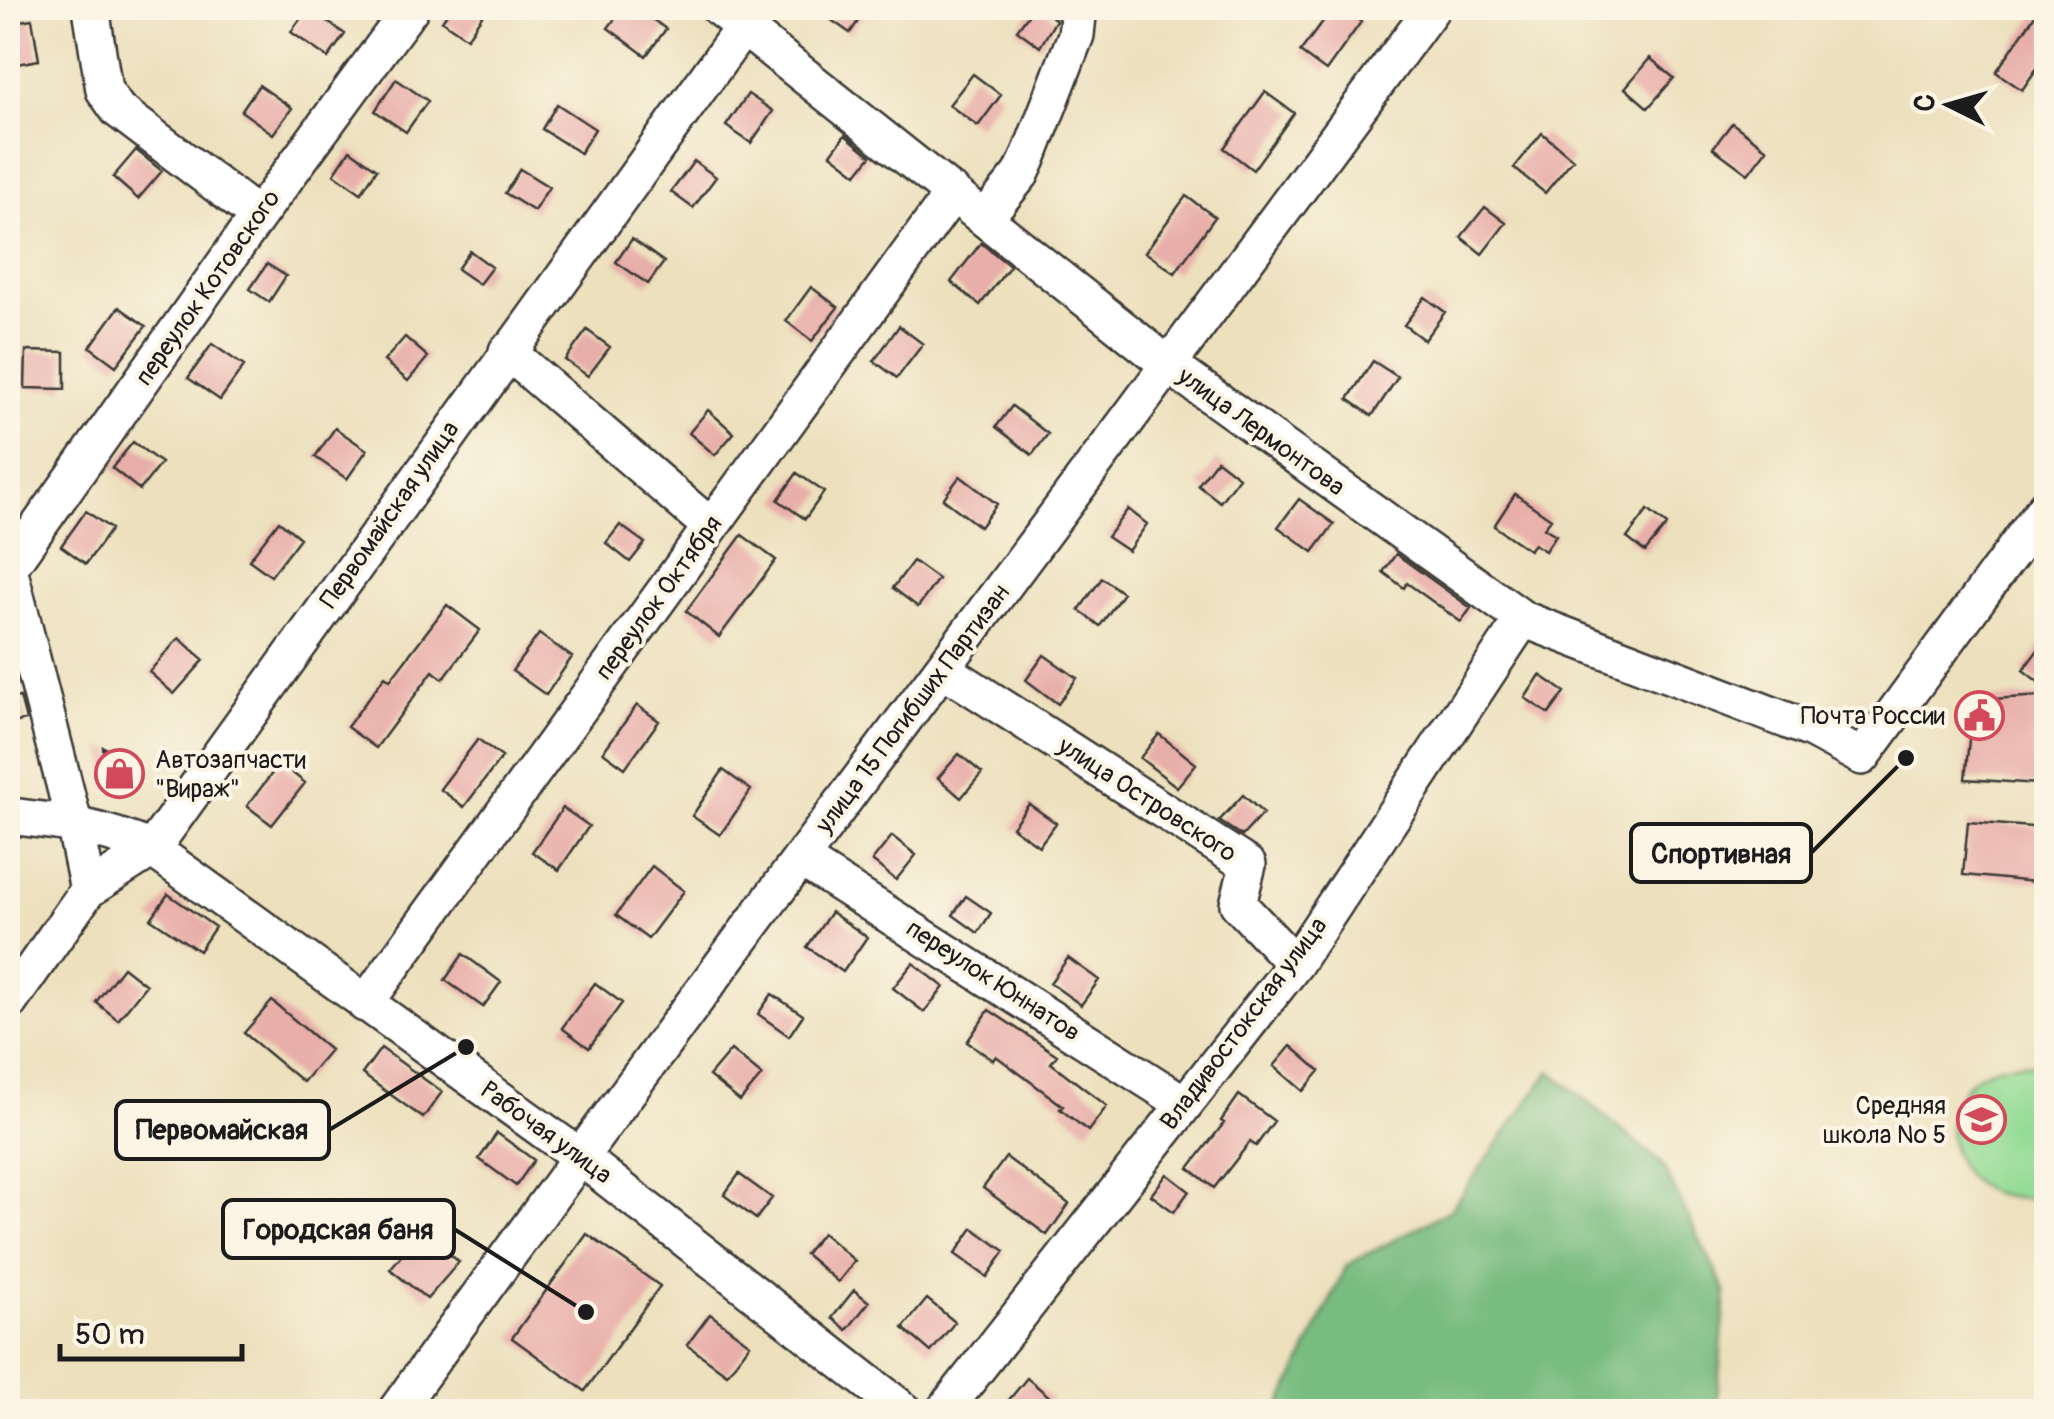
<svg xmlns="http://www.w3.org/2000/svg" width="2054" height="1419" viewBox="0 0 2054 1419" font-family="Pangolin,sans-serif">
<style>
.green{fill:#95dc96;stroke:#587c59;stroke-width:2.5}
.forest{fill:#78bc7f;stroke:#4a6c4e;stroke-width:2.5}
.building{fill:#e8aea9}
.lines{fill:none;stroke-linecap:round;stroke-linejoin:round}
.minor-casing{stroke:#3b3934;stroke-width:40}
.minor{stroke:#fff;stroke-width:35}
.labels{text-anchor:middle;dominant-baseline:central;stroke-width:8;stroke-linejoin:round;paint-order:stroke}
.street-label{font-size:25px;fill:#1c1c1c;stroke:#fcf5e5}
.poi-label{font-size:25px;fill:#1c1c1c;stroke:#fcf5e5;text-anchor:end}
.leader{fill:none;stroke:#1c1c1c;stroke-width:4}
.callout-dot{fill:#1c1c1c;stroke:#fcf5e5;stroke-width:4}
.callout{fill:#fcf5e5;stroke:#1c1c1c;stroke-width:4}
.callout-label{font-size:28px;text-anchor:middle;font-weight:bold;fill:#1c1c1c}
</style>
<rect width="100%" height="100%" fill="#fcf5e5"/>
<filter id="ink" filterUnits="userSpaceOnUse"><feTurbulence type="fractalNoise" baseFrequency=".01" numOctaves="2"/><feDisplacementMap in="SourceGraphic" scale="20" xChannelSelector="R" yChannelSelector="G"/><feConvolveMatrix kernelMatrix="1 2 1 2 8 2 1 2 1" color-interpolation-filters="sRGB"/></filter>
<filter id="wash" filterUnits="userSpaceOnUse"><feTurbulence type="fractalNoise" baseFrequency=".0048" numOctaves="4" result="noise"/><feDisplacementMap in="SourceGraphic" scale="40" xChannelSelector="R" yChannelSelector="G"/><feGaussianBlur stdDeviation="2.25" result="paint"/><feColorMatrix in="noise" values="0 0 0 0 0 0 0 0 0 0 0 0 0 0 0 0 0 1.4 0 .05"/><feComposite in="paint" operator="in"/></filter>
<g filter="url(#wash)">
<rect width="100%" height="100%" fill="#ece0bd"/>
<path class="green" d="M2022 1063 2046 1066V1199C2027 1198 2002 1198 1984 1189 1944 1167 1940 1112 1971 1081 1985 1068 2003 1065 2022 1063Z"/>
<path class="forest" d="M1550 1071 1661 1163 1726 1292 1716 1411H1278L1347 1265 1450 1210Z"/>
<g id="blocks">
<path class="building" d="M308 8 345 34 328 58 291 32Z
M451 8H487L467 38 442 21Z
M623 8H637L666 29 646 56 608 28Z
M814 8H867L850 33Z
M1033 8H1042L1056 20 1040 47 1017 30Z
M1333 8H1342L1361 22 1326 71 1300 52Z
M2040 8H2046V55L2022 90 1996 72Z
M32 19 39 60 12 65 8 23Z
M1650 58 1674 78 1648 108 1625 88Z
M973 74 1001 95 978 126 949 105Z
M396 79 428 101 406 132 375 111Z
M259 85 292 108 273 134 241 111Z
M1265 92 1294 113 1253 170 1224 148Z
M748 94 773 111 751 143 726 126Z
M557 104 595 129 580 153 542 129Z
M1732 123 1767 149 1748 174 1713 148Z
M1542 133 1573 159 1545 193 1514 168Z
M845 135 871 156 857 174 831 154Z
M136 150 162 171 138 199 113 177Z
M350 150 377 169 361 193 334 174Z
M694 161 716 177 693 208 671 192Z
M520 169 549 187 534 211 505 193Z
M1186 196 1215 217 1175 273 1145 252Z
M1485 207 1506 223 1482 254 1461 237Z
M632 239 664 262 648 284 616 262Z
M981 243 1010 266 980 305 951 282Z
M470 251 492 267 479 284 457 269Z
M267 264 286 276 269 302 250 289Z
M811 287 838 307 812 341 786 321Z
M1425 297 1445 312 1424 340 1404 325Z
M119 307 146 326 116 366 90 347Z
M899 326 923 344 897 378 874 361Z
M587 330 610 347 588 376 565 360Z
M405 337 428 357 408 381 384 361Z
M212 344 244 366 220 400 188 378Z
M26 351 65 352V389L25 388Z
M1373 361 1398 377 1372 416 1348 399Z
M1012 406 1048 434 1032 455 996 427Z
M708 410 734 433 715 455 689 433Z
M335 428 367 450 347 479 315 457Z
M133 442 161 463 140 490 112 468Z
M1217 460 1239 477 1220 502 1198 485Z
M797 473 824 492 805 519 778 500Z
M960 476 997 504 980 527 943 499Z
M1515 494 1551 519 1544 528 1556 535 1545 551 1534 544 1529 550 1494 526Z
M1299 499 1334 524 1313 552 1278 527Z
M1128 509 1147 524 1128 551 1107 537Z
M1648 510 1667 525 1645 552 1627 538Z
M86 511 111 529 86 564 61 546Z
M279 521 300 538 271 576 249 560Z
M620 525 645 543 630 562 606 543Z
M742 535 776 560 719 637 686 611Z
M1396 554 1471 608 1461 622 1407 583 1404 588 1383 572Z
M913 561 938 579 918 607 893 588Z
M1102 578 1123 593 1100 626 1079 610Z
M447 605 480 630 443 679 433 671 376 748 347 727 385 676 390 680Z
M539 634 572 657 546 695 512 671Z
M179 638 204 660 174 694 149 672Z
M2046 639V688L2023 670Z
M1044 655 1077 678 1058 704 1026 680Z
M1540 675 1565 692 1549 714 1525 698Z
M2046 696V724L2038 784 1965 779 1973 700Z
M20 697 26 720 8 724V699Z
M637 705 659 721 625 768 603 752Z
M1159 734 1196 764 1177 787 1140 758Z
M478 739 502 757 464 807 440 789Z
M103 747 135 762 124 797 108 786Z
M959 754 982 773 961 798 938 778Z
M280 763 305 783 272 825 247 806Z
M723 770 751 790 720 835 692 816Z
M1243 795 1263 813 1242 836 1219 821Z
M1029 804 1056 823 1039 846 1012 827Z
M563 808 589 826 559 870 532 852Z
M1968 822 2046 828V883L1963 875Z
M892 836 916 855 896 880 872 861Z
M652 866 684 891 648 939 616 915Z
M168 894 215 927 199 951 151 919Z
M966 896 991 913 978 933 953 915Z
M831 912 867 937 843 972 807 947Z
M463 954 501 982 483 1007 445 980Z
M1068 958 1099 980 1081 1005 1050 983Z
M913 963 944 987 924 1012 893 988Z
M123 967 146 985 118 1020 96 1002Z
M595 983 622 1003 589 1048 562 1028Z
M772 994 803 1015 789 1036 758 1014Z
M272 1001 330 1050 303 1082 244 1033Z
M989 1010 1057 1055 1051 1063 1107 1106 1088 1131 1060 1109 1063 1106 996 1056 993 1060 967 1042Z
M1291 1046 1320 1071 1303 1091 1274 1066Z
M381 1048 442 1092 423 1118 362 1074Z
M731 1050 762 1075 740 1101 709 1076Z
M1239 1095 1274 1121 1256 1146 1250 1142 1214 1188 1189 1168 1224 1123 1221 1121Z
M497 1133 534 1160 516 1186 479 1159Z
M1006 1157 1069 1204 1047 1235 983 1188Z
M739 1174 772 1198 756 1219 724 1195Z
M1167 1174 1189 1191 1174 1212 1151 1195Z
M973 1228 1005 1251 987 1277 955 1254Z
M422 1231 459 1262 427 1299 390 1269Z
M822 1233 855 1261 838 1282 805 1254Z
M587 1234 660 1286 585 1391 512 1338Z
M854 1290 869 1302 847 1330 832 1318Z
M927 1299 955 1322 931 1352 903 1328Z
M710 1314 750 1344 727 1374 687 1345Z
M1027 1378 1052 1399 1041 1412H999Z"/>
</g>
</g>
<g filter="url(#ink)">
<use href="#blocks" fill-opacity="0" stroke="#3b3934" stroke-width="2.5"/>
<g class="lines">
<defs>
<path id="minor" d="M91 8 104 90 118 110 258 216
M719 8 1170 366 1523 619 1812 730 1862 757 2046 506
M985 218 1021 174 1028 159 1076 35 1078 16 1074 8
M507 351 711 527
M9 568 258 216 411 8
M9 568 74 823 88 890
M943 669 1248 865 1238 904 1295 964
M8 816C64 822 100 827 152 849L579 1156 906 1412
M801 859 1185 1104
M8 1004 88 890 152 849 757 8
M365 1004 953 193
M395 1412C735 939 1089 477 1432 8
M943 1412 1295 964 1523 619"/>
</defs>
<use href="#minor" class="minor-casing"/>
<use href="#minor" class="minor"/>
</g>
</g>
<defs>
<symbol id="civic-ring" viewBox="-11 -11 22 22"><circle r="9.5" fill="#fcf5e5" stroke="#d1495b" stroke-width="1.5"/><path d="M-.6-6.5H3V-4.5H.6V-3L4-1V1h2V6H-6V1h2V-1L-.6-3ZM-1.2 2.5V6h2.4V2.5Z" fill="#d1495b"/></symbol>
<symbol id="shop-ring" viewBox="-11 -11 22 22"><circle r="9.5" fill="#fcf5e5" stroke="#d1495b" stroke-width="1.5"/><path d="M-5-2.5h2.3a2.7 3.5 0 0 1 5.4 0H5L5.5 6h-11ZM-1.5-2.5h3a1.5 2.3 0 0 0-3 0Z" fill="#d1495b"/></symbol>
<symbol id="school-ring" viewBox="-11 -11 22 22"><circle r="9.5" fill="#fcf5e5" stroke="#d1495b" stroke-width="1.5"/><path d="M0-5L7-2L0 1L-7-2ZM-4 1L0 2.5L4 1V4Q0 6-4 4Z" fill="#d1495b"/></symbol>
</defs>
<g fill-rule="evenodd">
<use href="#civic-ring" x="1952" y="688" width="55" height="55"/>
<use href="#shop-ring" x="92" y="746" width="55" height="55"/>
<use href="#school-ring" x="1954" y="1092" width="55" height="55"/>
</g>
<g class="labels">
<g class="street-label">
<text transform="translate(208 288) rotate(-55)">переулок Котовского</text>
<text transform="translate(1261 432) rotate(36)">улица Лермонтова</text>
<text transform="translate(390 515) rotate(-55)">Первомайская улица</text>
<text transform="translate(659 598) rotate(-54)">переулок Октября</text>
<text transform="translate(913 709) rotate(-53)">улица 15 Погибших Партизан</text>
<text transform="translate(1147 800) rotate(33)">улица Островского</text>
<text transform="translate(993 981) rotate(33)">переулок Юннатов</text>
<text transform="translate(1244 1024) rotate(-53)">Владивостокская улица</text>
<text transform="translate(546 1133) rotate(36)">Рабочая улица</text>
</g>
<g class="poi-label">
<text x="1945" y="716">Почта России</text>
<text x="155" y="760" text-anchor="start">Автозапчасти<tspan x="155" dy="29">"Вираж"</tspan></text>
<text x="1946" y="1106">Средняя<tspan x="1946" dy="29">школа № 5</tspan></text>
</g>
</g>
<path class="leader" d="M1906 758L1811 853M466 1047L329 1130M586 1312L454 1229"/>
<g class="callout-dot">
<circle cx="1906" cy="758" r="10"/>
<circle cx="466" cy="1047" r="10"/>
<circle cx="586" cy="1312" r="10"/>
</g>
<g class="callout">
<rect x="1631" y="824" width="180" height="58" rx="10"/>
<rect x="116" y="1101" width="213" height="58" rx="10"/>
<rect x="223" y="1200" width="231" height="58" rx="10"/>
</g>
<g class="callout-label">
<text x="1721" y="863">Спортивная</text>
<text x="222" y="1139">Первомайская</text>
<text x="338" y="1239">Городская баня</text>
</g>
<rect width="2054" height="1419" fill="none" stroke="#fcf5e5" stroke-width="40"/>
<g transform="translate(1949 105) rotate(275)" stroke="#fcf5e5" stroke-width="8" paint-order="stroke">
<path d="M0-8L18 38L0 25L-18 38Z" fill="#1c1c1c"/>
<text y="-15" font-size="28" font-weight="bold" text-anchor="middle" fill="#1c1c1c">С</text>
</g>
<path d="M60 1344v15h182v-15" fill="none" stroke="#1c1c1c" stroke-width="5"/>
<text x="75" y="1344" font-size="30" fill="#1c1c1c" stroke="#fcf5e5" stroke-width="8" paint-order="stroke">50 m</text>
</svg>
